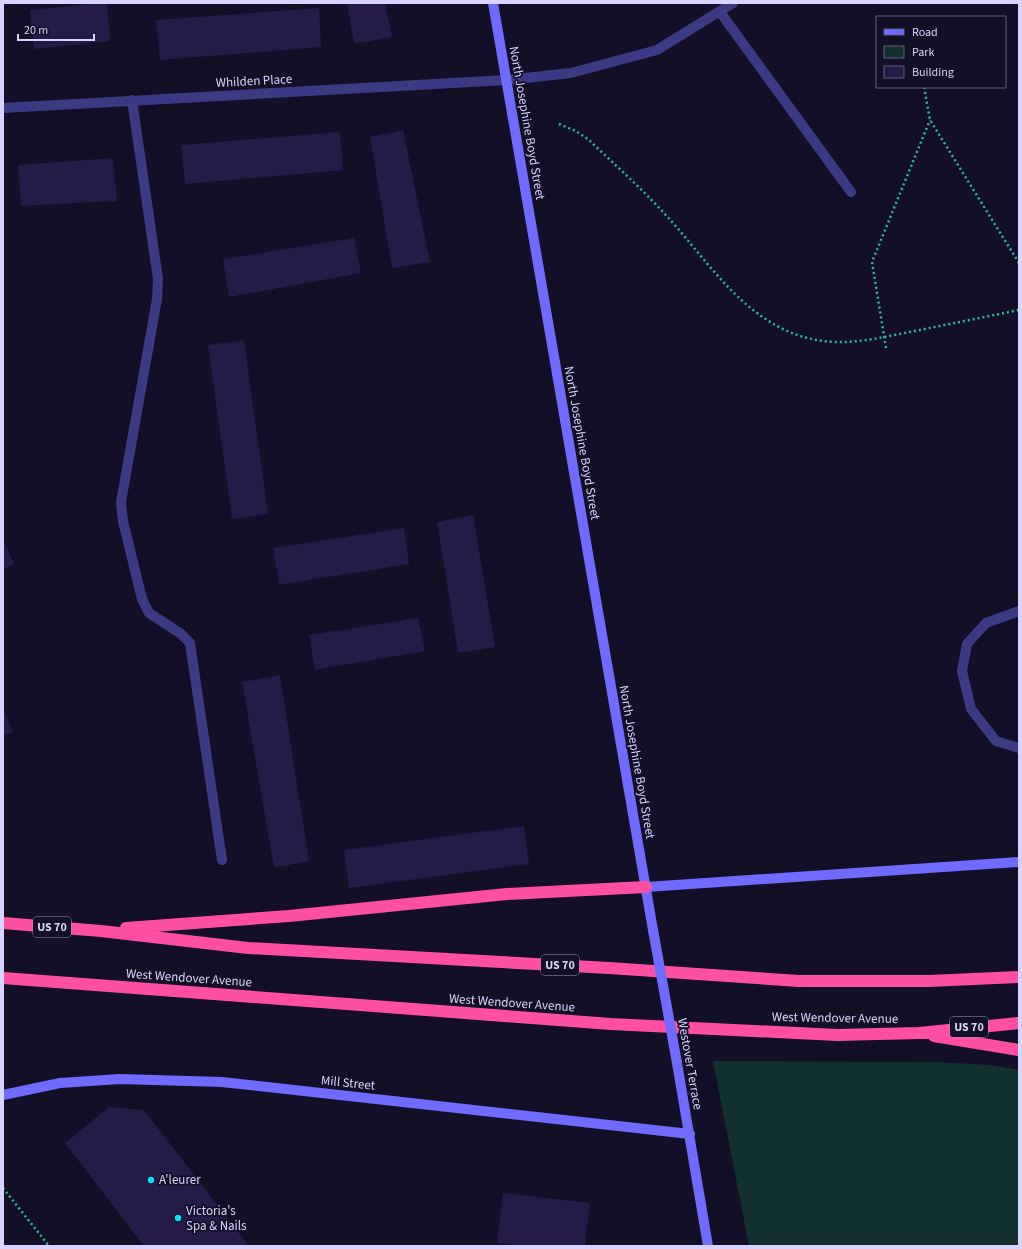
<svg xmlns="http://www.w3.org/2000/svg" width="1022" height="1249" viewBox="0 0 1022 1249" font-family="'Source Sans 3',sans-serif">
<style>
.green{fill:#12302f}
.building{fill:#241b47}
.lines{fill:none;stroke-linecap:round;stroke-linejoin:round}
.path{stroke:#2fb8b0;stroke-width:2.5;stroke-dasharray:2 3;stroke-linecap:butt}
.lane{stroke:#3d3a85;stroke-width:10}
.street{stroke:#3d3a85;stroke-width:10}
.secondary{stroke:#6f6bff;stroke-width:10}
.highway{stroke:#ff4fa3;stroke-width:12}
.secondary-bridge{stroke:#6f6bff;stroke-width:10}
.poi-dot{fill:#00e5ff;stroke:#130f26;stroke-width:1.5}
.labels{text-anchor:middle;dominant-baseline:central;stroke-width:3.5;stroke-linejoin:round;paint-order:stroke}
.shield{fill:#130f26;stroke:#9e99be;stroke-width:1}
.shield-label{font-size:12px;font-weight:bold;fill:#d9d4ff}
.street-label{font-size:13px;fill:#d9d4ff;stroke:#130f26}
.poi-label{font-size:13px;fill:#d9d4ff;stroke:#130f26;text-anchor:start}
</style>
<rect width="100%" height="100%" fill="#130f26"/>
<path class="green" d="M713 1061 938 1062 989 1065 1019 1070V1246H749Z"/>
<path class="building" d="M98 3H107L110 41 34 49 30 10Z
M347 3H385L392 37 354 44Z
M319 8 321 47 160 60 156 20Z
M403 130 430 262 392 268 370 137Z
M340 132 343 170 185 184 181 145Z
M113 158 117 201 21 206 18 165Z
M354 238 361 273 229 297 223 259Z
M244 340 268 514 232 519 208 345Z
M473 515 495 647 458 653 437 522Z
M404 528 409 564 279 585 273 548Z
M5 543 14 564 3 569V544Z
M418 618 425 651 315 670 309 635Z
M280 675 309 861 274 868 242 682Z
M3 709 13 732 3 736Z
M524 826 529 864 349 888 344 850Z
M109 1107 144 1110 249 1246H144L65 1143Z
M503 1193 590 1203 585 1246H520L497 1243Z"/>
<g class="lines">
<path class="path" d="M924 87 930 120 1019 263
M559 124 576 131 589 140C614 164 640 187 663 212 712 264 752 338 834 342 861 343 888 336 915 331 950 324 984 317 1019 310
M886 348 872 262 930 120
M3 1188 49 1246"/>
<path class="lane" d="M720 12 851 192
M507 80 571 73 657 50 733 3
M132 100 158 279 157 299 121 502 123 521 142 599 149 613 180 633 190 643 222 860
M1019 611 986 623 967 644 962 671 971 709 996 741 1019 748"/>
<path class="street" d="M3 108 507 80"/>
<path class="secondary" d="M493 3 653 930
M646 887 1019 862
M677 1063 708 1246
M3 1095 60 1083 120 1079 222 1082 690 1134"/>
<path class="highway" d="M3 923 101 931 248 948 609 968 799 981H929L1019 977
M126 928 289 916 507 894 646 887
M3 978 611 1024 837 1035 919 1033 1019 1023
M934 1036 1019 1050"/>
<path class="secondary-bridge" d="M653 930 677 1063"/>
</g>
<g class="poi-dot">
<circle cx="151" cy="1180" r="4"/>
<circle cx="178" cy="1218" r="4"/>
</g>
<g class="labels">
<g class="shield">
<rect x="33" y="917" width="38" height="20" rx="3"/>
<rect x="541" y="955" width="38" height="20" rx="3"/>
<rect x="950" y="1017" width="38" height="20" rx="3"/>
</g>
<g class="shield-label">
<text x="52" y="927">US 70</text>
<text x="560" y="965">US 70</text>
<text x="969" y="1027">US 70</text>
</g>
<g class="street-label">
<text transform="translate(254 81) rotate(-3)">Whilden Place</text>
<text transform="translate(527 123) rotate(80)">North Josephine Boyd Street</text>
<text transform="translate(582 443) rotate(80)">North Josephine Boyd Street</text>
<text transform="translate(637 762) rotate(80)">North Josephine Boyd Street</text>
<text transform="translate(189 978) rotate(4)">West Wendover Avenue</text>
<text transform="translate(512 1003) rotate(4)">West Wendover Avenue</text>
<text transform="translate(835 1018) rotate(1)">West Wendover Avenue</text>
<text transform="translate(690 1064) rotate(80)">Westover Terrace</text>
<text transform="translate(348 1083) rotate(6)">Mill Street</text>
</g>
<g class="poi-label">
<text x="159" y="1180">A'leurer</text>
<text x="186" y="1211">Victoria's<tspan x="186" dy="15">Spa &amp; Nails</tspan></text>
</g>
</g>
<rect width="1022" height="1249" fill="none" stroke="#d9d4ff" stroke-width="8"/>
<rect x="876" y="16" width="130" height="72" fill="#130f26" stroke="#625e7d"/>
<rect x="884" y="29" width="20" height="6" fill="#6f6bff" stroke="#625e7d"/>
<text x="912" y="36" font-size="12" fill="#d9d4ff">Road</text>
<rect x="884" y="46" width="20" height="12" fill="#12302f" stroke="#625e7d"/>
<text x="912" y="56" font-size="12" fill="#d9d4ff">Park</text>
<rect x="884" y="66" width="20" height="12" fill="#241b47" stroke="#625e7d"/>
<text x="912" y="76" font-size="12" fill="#d9d4ff">Building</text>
<path d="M18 34v6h76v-6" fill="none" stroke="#d9d4ff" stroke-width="2"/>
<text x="24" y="34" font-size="12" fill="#d9d4ff" stroke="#130f26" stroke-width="3" paint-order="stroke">20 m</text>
</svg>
